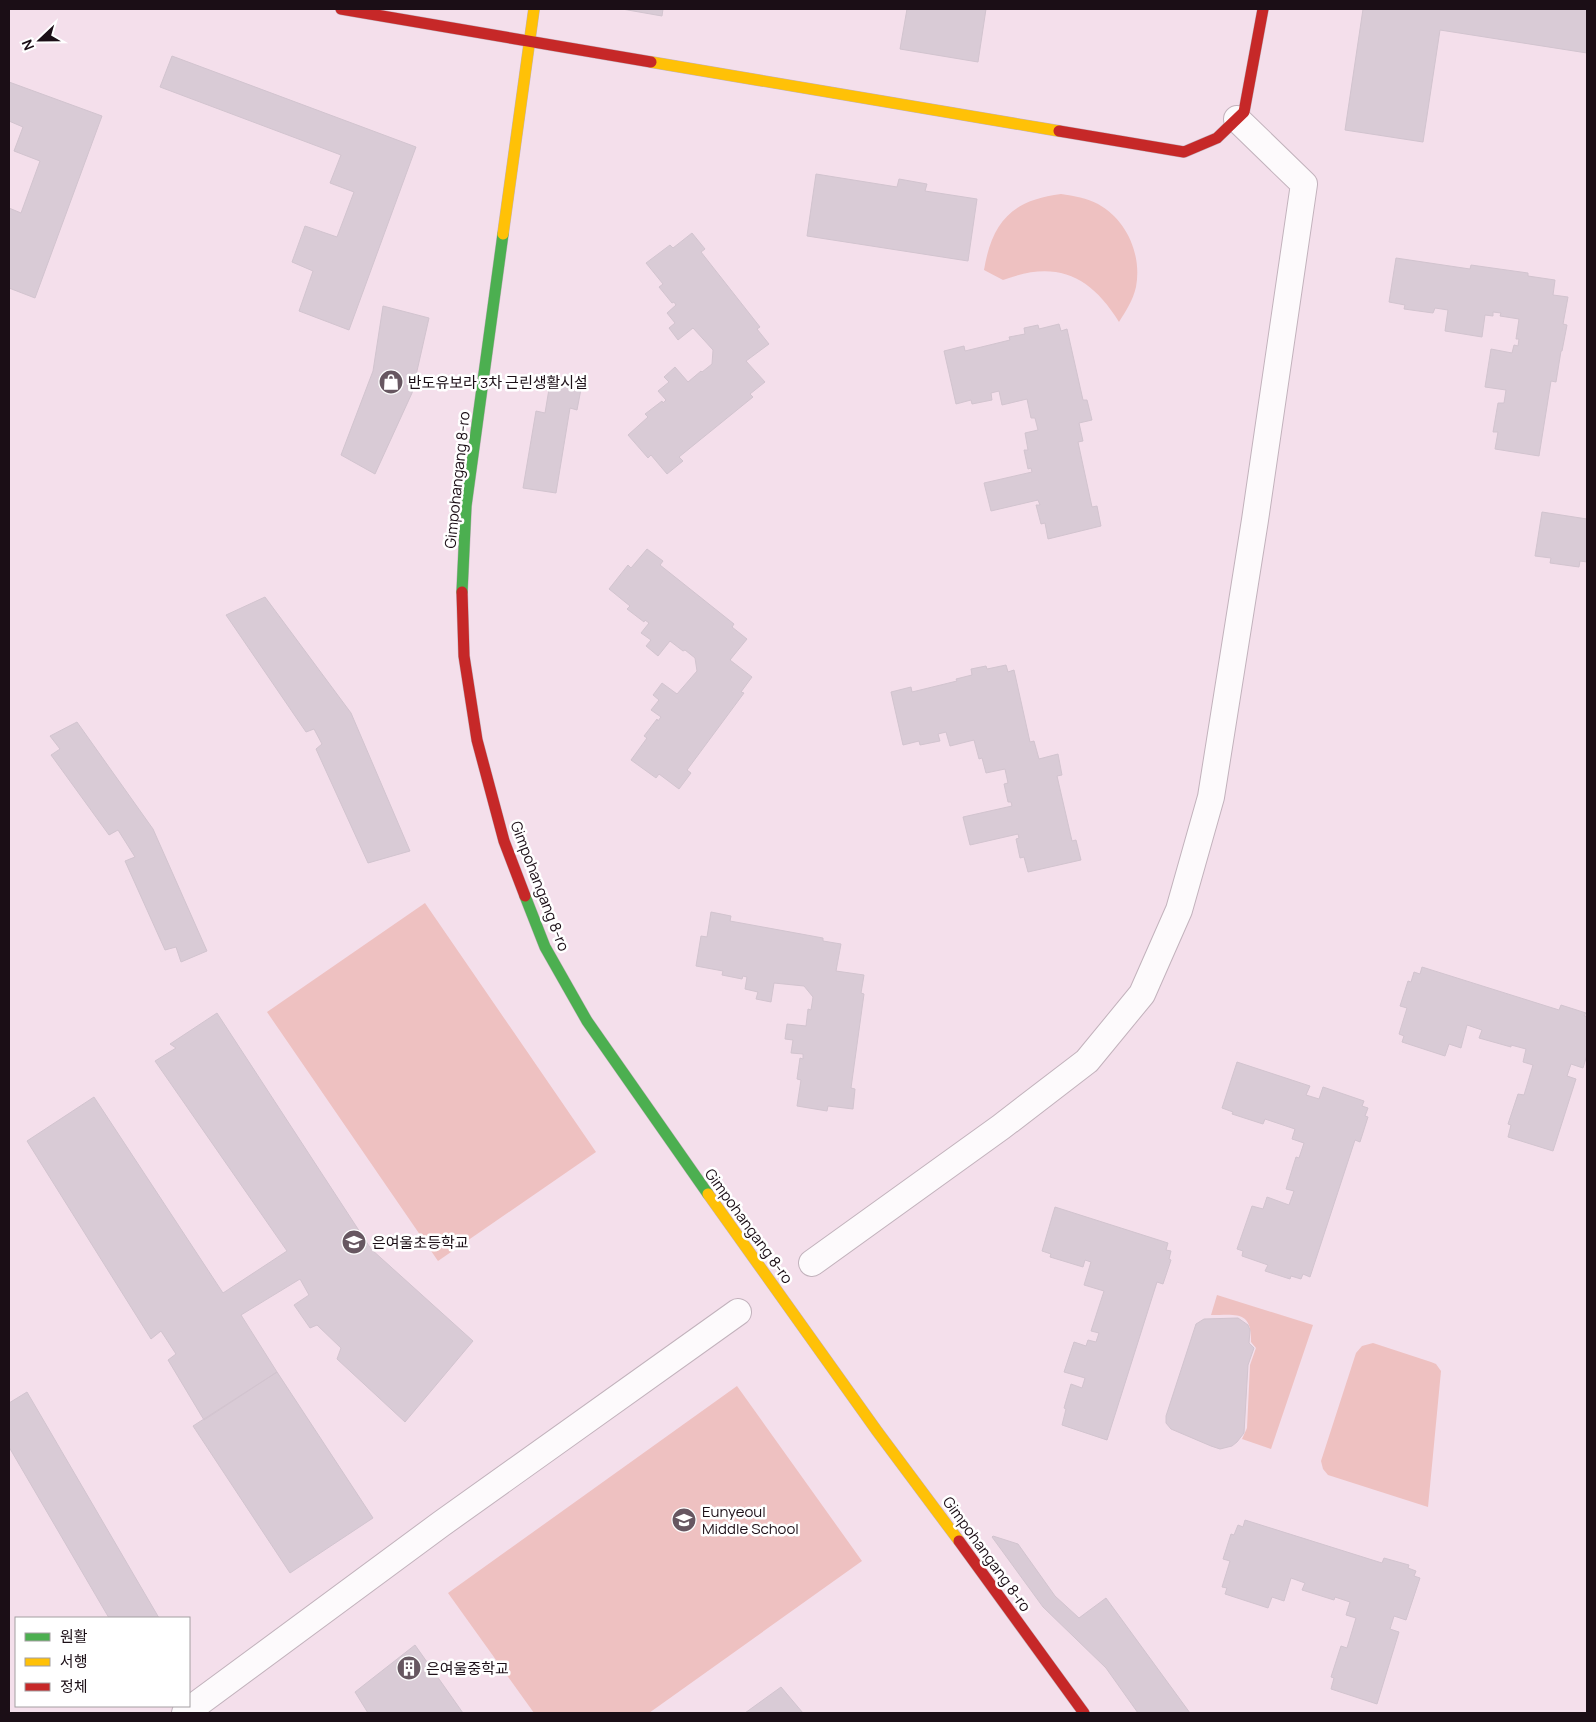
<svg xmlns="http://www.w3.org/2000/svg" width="1596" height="1722" viewBox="0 0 1596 1722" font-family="Manrope,'Noto Sans KR',sans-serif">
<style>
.green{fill:#eec1c1}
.building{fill:#d9cbd6;stroke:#d2c4cf}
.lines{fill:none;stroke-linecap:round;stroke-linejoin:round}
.street-casing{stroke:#c2b2bc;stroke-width:28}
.fast-casing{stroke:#c2b2bc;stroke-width:12}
.slow-casing{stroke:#c2b2bc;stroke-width:12}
.jam-casing{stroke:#c2b2bc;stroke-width:12}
.street{stroke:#fdfafc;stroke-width:26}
.fast{stroke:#4caf50;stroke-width:11}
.slow{stroke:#ffc107;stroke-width:11}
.jam{stroke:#c62828;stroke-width:11}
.labels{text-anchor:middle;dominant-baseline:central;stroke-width:5;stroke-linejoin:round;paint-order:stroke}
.poi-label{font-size:15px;fill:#1b0e16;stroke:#fff;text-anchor:start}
.street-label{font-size:15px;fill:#1b0e16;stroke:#fff}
</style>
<rect width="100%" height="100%" fill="#f4dfeb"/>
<path class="green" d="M1061 194C1074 196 1087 198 1098 204 1127 220 1142 255 1136 287 1133 300 1126 311 1119 322 1090 275 1056 260 1003 280L984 270C992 222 1012 200 1061 194Z
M425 903 596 1152 438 1261 267 1012Z
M1217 1295 1313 1325 1271 1449 1242 1439 1247 1428 1250 1365 1256 1348 1251 1342C1252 1310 1236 1315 1211 1315Z
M1373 1343 1431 1362 1436 1364 1441 1371 1428 1507 1328 1475 1323 1469 1321 1461 1356 1353 1362 1346Z
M737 1386 862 1561 649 1713H534L448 1593Z"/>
<path class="building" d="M622 9H663L662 16Z
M907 9H986L978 62 900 49Z
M1363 9H1587V53L1440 30 1423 142 1345 130Z
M172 56 416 147 349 330 299 311 313 271 292 262 305 226 337 237 354 192 330 183 341 155 160 87Z
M9 82 102 116 35 298 9 288V208L21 213 40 161 14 151 23 127 9 121Z
M816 174 897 187 899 179 927 184 925 191 977 199 968 261 807 236Z
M692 233 705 249 701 252 760 327 757 329 769 344 746 361 765 382 750 394 753 397 679 457 683 461 667 474 651 455 648 458 628 435 648 417 645 414 662 401 663 403 666 400 658 391 669 382 664 377 675 367 688 382 701 371 702 372 712 364 713 350 693 328 678 340 669 328 675 323 667 313 676 305 674 302 672 303 659 287 663 284 646 263 670 245 673 248Z
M1396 258 1470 269 1471 265 1528 273V276L1555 280 1553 295 1568 297 1563 324 1567 325 1562 351H1561L1556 382 1551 381 1539 456 1495 449 1498 432H1493L1498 403H1504L1506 390 1485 387 1491 349 1512 353 1514 345 1518 346 1519 339H1516L1519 319 1500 316 1501 313 1493 312V316L1485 315 1482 337 1445 331 1448 310 1435 308 1433 313 1404 309 1405 305 1389 302Z
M383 306 429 318 412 393 375 474 341 455 373 371Z
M1059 324 1061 331 1067 329 1083 400H1087L1092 420 1079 423 1083 441 1078 442 1092 507 1097 506 1101 526 1048 539 1045 523 1041 524 1036 505H1040L1038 500 991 511 984 483 1032 472 1031 468 1028 469 1024 450H1028L1025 433 1038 430 1035 418H1031L1027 399 1002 405 999 391 991 393 992 400 972 404 971 400 956 404 944 351 964 346 965 351 1010 340 1009 337 1025 334 1024 328 1038 325 1039 329Z
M550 383 581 389 577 410 570 408 556 493 523 488 536 411 545 413Z
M1542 512 1587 519V562L1580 561 1579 567 1550 563 1551 558 1535 556Z
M647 549 663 561 660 565 734 624 732 627 747 639 730 660 752 677 741 692 744 693 687 770 691 773 679 789 659 774 656 778 631 760 647 738 644 736 657 719 658 721 661 717 651 710 659 700 653 695 662 683 677 694 697 671 695 658 685 650 683 651 670 641 658 656 646 646 651 640 641 633 649 623 645 620 644 622 627 609 630 606 609 589 628 565 631 568Z
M265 597 351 713 410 851 368 863 316 749 322 744 314 729 306 732 226 615Z
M1006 665 1008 672 1014 670 1030 742 1034 741 1039 759 1058 754 1062 775 1057 776 1072 841 1076 840 1081 860 1028 872 1024 857 1020 858 1016 839 1019 838 1018 834 970 845 963 817 1012 806 1011 802H1008L1004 784 1008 783 1005 769 986 773 982 758 979 759 974 740 950 746 946 732 938 734 940 741 920 745 919 741 903 745 891 692 911 687 912 692 957 681 956 679 972 675 971 669 986 666 987 669Z
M77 722 153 829 207 951 181 962 176 947 165 950 125 861 135 857 118 830 109 835 51 755 60 749 50 736Z
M711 912 731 916 730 921 823 938V941L841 944 836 971 864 975 861 993 864 994 851 1088 855 1089 853 1109 828 1106 827 1111 797 1106 801 1080 797 1079 800 1058 803 1059V1054L791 1053 793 1040 785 1039 787 1024 806 1026 808 1009 811 1010 813 997 804 986 774 983 771 1002 756 999 758 992 745 989 747 977 743 976 742 979 722 975 723 971 696 966 701 936 707 937Z
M1422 967 1559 1010 1561 1005 1586 1013 1584 1016H1587V1055L1583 1068 1571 1064 1567 1076 1576 1079 1553 1151 1508 1137 1511 1125 1508 1124 1518 1094 1524 1095 1533 1065 1523 1062 1526 1049 1511 1045V1047L1479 1038 1482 1030 1467 1025 1461 1048 1449 1044 1445 1056 1402 1042 1404 1036 1399 1034 1407 1008 1400 1006 1408 981 1411 982 1414 972 1420 974Z
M217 1013 371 1249 473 1341 405 1422 337 1359 341 1348 317 1325 310 1328 294 1305 309 1295 300 1279 241 1315 277 1372 204 1420 168 1360 176 1354 161 1331 151 1339 27 1141 94 1097 223 1293 287 1251 155 1061 176 1048 170 1044Z
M1237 1062 1310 1086 1306 1095 1319 1099 1323 1087 1364 1101 1362 1106 1368 1108 1365 1116 1368 1117 1360 1142 1355 1140 1310 1277 1303 1274 1301 1279 1291 1276 1290 1279 1265 1271 1268 1265 1242 1256 1243 1251 1237 1249 1252 1206 1263 1209 1267 1197 1289 1205 1294 1191 1286 1189 1296 1157 1299 1158 1304 1143 1292 1139 1295 1129 1265 1119 1263 1124 1232 1114 1233 1112 1222 1108Z
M1055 1207 1168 1243 1166 1250 1171 1251 1169 1259 1171 1260 1163 1284 1157 1282 1107 1440 1062 1425 1066 1409 1064 1408 1071 1384 1082 1388 1085 1378 1064 1372 1074 1342 1086 1346 1088 1340 1096 1342 1099 1333 1091 1331 1104 1291 1084 1285 1091 1262 1085 1260 1083 1267 1050 1257 1051 1254 1042 1251Z
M1238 1318 1248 1325 1250 1330 1249 1343 1254 1348 1248 1365 1244 1433 1237 1442 1232 1446 1220 1449 1211 1446 1171 1429 1166 1423V1416L1196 1324 1204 1319Z
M277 1372 373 1518 290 1573 193 1426Z
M27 1392 159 1618H109L9 1447V1403Z
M1245 1520 1382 1563 1384 1558 1409 1565 1408 1568 1416 1571 1414 1576 1420 1578 1406 1620 1394 1616 1390 1629 1399 1632 1377 1704 1331 1689 1334 1678 1331 1677 1341 1646 1347 1648 1356 1618 1346 1615 1350 1602 1335 1597 1334 1600 1302 1590 1305 1583 1291 1578 1284 1601 1272 1597 1268 1608 1225 1594 1227 1588 1222 1587 1230 1561 1223 1559 1231 1534 1234 1535 1238 1525 1243 1527Z
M993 1536 1018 1544 1055 1596 1079 1618 1106 1598 1190 1713H1138L1106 1668 1043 1607 992 1537Z
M415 1645 463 1713H368L355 1692Z
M781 1687 803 1713H745Z"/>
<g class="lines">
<defs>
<path id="street" d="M812 1263 1001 1127 1087 1061 1142 994 1179 910 1211 797 1255 520 1304 184 1237 119
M185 1713 441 1524 738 1312"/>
<path id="fast" d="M462 592 466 506 503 234
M525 896 545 947 587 1021 708 1194"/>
<path id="slow" d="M651 62 1059 131
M503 234 534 9
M708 1194 877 1431 959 1541"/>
<path id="jam" d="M341 9 651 62
M1059 131 1184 152 1217 138 1244 112 1263 9
M462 592 464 656 477 740 504 841 525 896
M959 1541 1084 1713"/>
</defs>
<use href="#street" class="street-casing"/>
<use href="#fast" class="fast-casing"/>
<use href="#slow" class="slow-casing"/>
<use href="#jam" class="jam-casing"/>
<use href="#street" class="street"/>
<use href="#fast" class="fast"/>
<use href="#slow" class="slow"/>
<use href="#jam" class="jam"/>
</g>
<defs>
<symbol id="shop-disc" viewBox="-11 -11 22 22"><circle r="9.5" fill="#675761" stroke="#fff"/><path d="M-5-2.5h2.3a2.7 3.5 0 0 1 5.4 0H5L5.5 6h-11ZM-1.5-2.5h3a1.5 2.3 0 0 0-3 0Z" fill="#fff"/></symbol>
<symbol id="school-disc" viewBox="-11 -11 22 22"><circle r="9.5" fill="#675761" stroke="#fff"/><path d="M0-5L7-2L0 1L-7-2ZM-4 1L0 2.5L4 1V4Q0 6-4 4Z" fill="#fff"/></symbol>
<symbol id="building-disc" viewBox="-11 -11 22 22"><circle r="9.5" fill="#675761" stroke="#fff"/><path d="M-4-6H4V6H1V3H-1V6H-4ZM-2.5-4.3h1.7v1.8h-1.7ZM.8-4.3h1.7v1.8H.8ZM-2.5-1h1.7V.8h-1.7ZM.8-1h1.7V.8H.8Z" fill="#fff"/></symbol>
</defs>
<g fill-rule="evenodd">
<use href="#shop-disc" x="377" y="368" width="28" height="28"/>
<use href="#school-disc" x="340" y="1228" width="28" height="28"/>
<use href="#school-disc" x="670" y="1506" width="28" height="28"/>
<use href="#building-disc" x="395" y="1654" width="28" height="28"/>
</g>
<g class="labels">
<g class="poi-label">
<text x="408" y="382">반도유보라 3차 근린생활시설</text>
<text x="372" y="1242">은여울초등학교</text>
<text x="702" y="1511">Eunyeoul<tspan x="702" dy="17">Middle School</tspan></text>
<text x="426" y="1668">은여울중학교</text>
</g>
<g class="street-label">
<text transform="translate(457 480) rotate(-84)">Gimpohangang 8-ro</text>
<text transform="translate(540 886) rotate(69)">Gimpohangang 8-ro</text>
<text transform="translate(749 1226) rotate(54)">Gimpohangang 8-ro</text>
<text transform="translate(987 1554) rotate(54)">Gimpohangang 8-ro</text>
</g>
</g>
<rect width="1596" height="1722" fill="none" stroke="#1b0e16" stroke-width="20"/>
<rect x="15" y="1617" width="175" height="90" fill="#ffffff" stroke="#a49fa2"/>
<rect x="25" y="1633" width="25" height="8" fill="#4caf50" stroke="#a49fa2"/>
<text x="60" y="1642" font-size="15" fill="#1b0e16">원활</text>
<rect x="25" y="1658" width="25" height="8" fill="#ffc107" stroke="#a49fa2"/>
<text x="60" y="1667" font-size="15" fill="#1b0e16">서행</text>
<rect x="25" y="1683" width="25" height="8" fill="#c62828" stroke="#a49fa2"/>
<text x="60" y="1692" font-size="15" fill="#1b0e16">정체</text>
<g transform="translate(40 40) rotate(248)" stroke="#ffffff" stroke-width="4" paint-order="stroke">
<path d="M0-4L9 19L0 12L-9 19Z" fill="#1b0e16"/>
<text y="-8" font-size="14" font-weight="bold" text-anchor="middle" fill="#1b0e16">N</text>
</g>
</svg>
